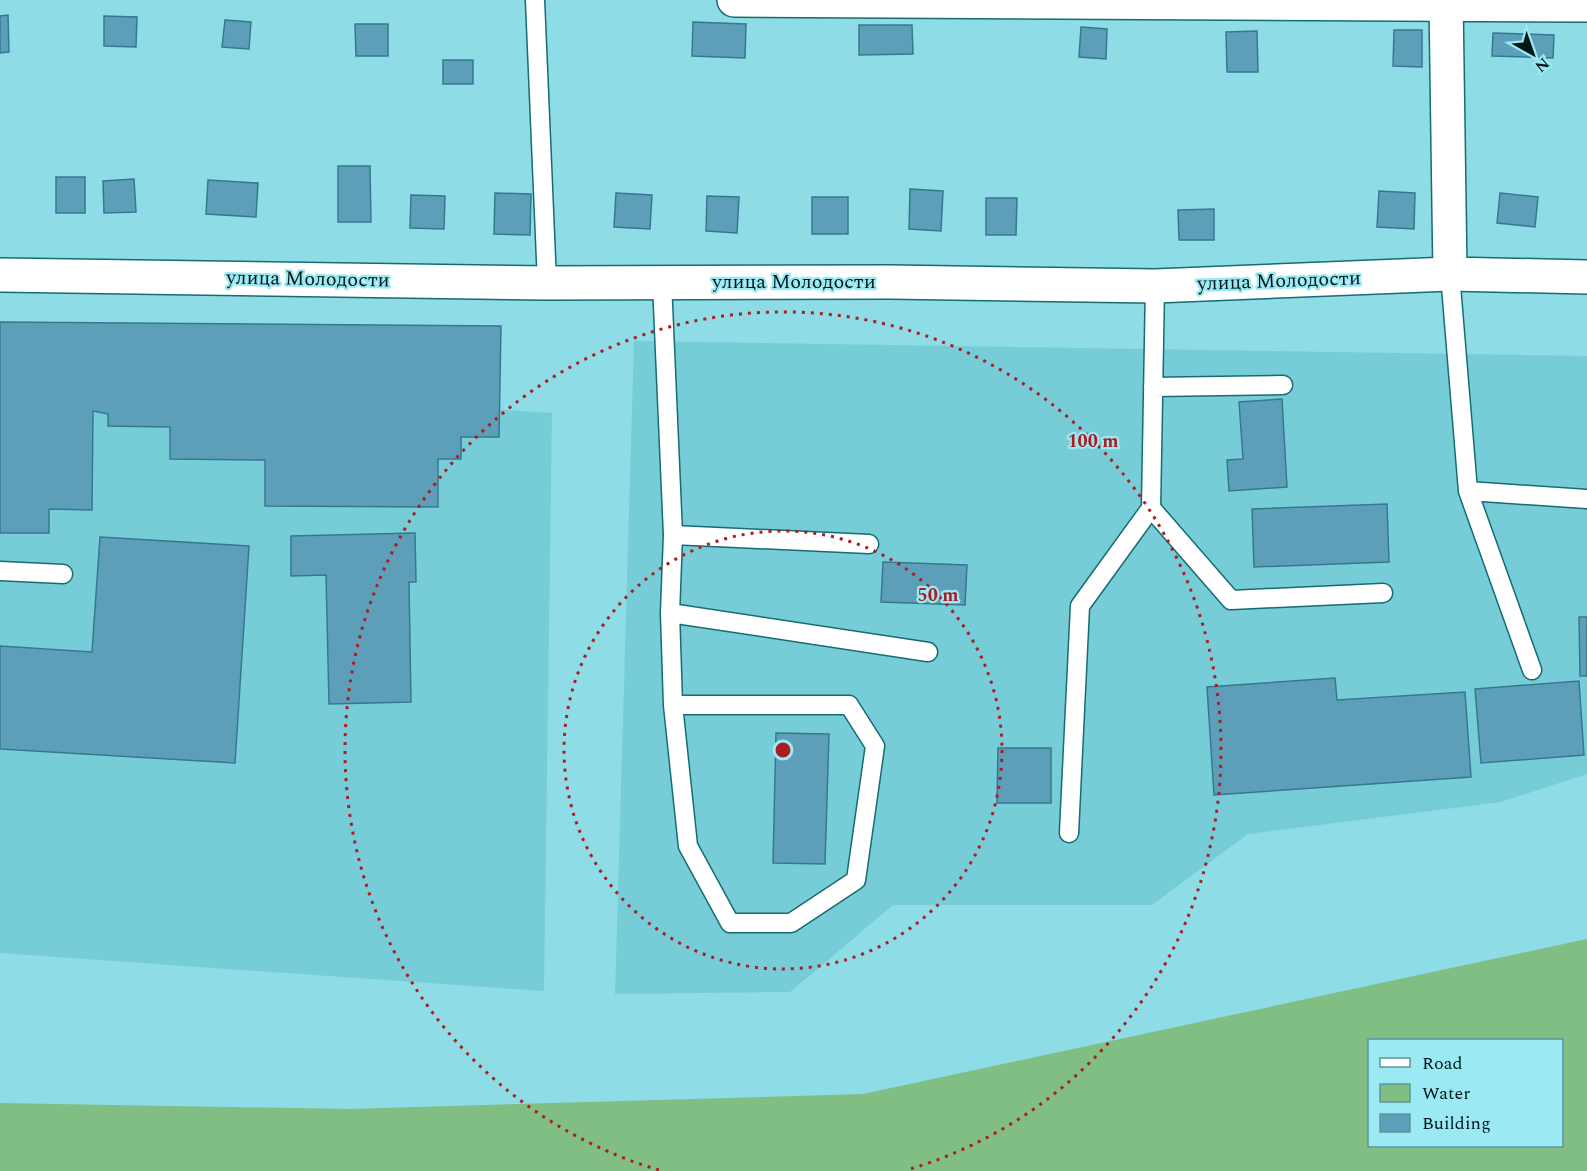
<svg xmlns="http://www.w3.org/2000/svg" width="1587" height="1171" viewBox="0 0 1587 1171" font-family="Spectral,serif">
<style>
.built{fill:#76cdd7}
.water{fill:#81be83;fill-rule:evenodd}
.building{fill:#5d9fb9;stroke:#357991;stroke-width:1.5}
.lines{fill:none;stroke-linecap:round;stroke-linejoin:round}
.service-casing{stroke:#156c75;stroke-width:21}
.minor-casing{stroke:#156c75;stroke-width:36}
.service{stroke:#fff;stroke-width:18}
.minor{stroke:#fff;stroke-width:33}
.ring{fill:none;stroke:#ae1c23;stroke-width:3;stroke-dasharray:3 6}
.labels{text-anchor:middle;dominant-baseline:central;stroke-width:4.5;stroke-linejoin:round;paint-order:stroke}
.street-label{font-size:20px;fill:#00171a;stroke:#9be9f2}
.centre{fill:#ae1c23;stroke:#9be9f2;stroke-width:3}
.ring-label{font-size:18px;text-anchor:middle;font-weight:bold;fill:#ae1c23;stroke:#9be9f2;stroke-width:4.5;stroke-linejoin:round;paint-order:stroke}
</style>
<rect width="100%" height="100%" fill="#8edce5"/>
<path class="built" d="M0 333 489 409 552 413 544 991 0 953Z
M634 341 1587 356V774L1501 802 1248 834 1152 905H893L790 992 615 994Z"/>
<path class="water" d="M1587 939V1171H0V1103L349 1109 863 1094ZM1370 1040H1562V1146H1370Z"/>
<path class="building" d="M8 15 9 52 0 53V16Z
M104 16 137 17 136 47 104 46Z
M225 20 251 22 249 49 222 47Z
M693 22 746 24 745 58 692 56Z
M355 24H388V56H356Z
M859 25H912L913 54 859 55Z
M1081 27 1107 29 1106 59 1079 57Z
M1394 30H1422V67L1393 66Z
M1257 31 1258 72H1227L1226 32Z
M1493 33 1554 35 1553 58 1492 56Z
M443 60H473V84H443Z
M338 166H370L371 222H338Z
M56 177H85V213H56Z
M134 179 136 212 104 213 103 181Z
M208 180 258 183 256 217 206 214Z
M910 189 943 191 941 231 909 229Z
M1379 191 1415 193 1414 229 1377 227Z
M495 193 531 194 530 235 494 234Z
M616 193 652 195 650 229 614 227Z
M1500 193 1538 197 1535 227 1497 223Z
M411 195 445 196 444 229 410 228Z
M707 196 739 197 737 233 706 231Z
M812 197H848V234H812Z
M986 198H1017L1016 235H986Z
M1214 209V240H1179L1178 210Z
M0 322 501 326 499 437H461V459H438V507L265 506V460L170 459V427L108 426V414L93 411 92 510 49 509V533H0Z
M1282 399 1287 487 1229 491 1227 460 1243 459 1239 402Z
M1387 504 1389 562 1254 567 1252 509Z
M415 533 416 582H409L411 702 329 704 326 575 291 576V536Z
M100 537 249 546 235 763 0 749V646L92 652Z
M883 562 967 565 965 605 881 602Z
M1579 617H1587V676H1580Z
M1335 678 1337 700 1465 692 1471 777 1214 795 1207 687Z
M1579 681 1584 755 1481 763 1475 689Z
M776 733 829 734 825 864 773 863Z
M998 748H1051V803H997Z"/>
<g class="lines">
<defs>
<path id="service" d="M535 0 547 283
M1450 274 1468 491 1532 670
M662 282 673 535 869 544
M1155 286 1151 508 1231 600 1383 593
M1153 387 1283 385
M1468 491 1587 499
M673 535 670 613 928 652
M0 571 63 574
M670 613 673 705H849L875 746 856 880 791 923H730L688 846 673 705
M1069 833 1080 606 1151 508"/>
<path id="minor" d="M734 0 1587 5
M1446 0 1450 274
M0 275 547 283 890 282 1155 286 1450 274 1587 277"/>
</defs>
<use href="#service" class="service-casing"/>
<use href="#minor" class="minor-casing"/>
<use href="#service" class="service"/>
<use href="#minor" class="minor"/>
</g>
<g class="ring">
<circle cx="783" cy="750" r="219"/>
<path d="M659 1170A438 438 0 1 1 907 1170"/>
</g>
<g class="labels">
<g class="street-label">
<text transform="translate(308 279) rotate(1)">улица Молодости</text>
<text transform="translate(1279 281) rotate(-2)">улица Молодости</text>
<text x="794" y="282">улица Молодости</text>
</g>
</g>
<circle cx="783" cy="750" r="9" class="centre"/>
<g class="ring-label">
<text x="1093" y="447">100 m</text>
<text x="938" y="601">50 m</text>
</g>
<rect x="1368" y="1039" width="195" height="108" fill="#9be9f2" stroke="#5d959c" stroke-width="1.5"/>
<rect x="1380" y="1058" width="30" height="9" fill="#ffffff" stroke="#5d959c" stroke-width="1.5"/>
<text x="1422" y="1069" font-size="18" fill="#00171a">Road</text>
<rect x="1380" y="1084" width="30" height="18" fill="#81be83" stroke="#5d959c" stroke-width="1.5"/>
<text x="1422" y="1099" font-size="18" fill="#00171a">Water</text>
<rect x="1380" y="1114" width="30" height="18" fill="#5d9fb9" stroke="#5d959c" stroke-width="1.5"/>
<text x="1422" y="1129" font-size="18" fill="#00171a">Building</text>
<g transform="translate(1533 54) rotate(140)" stroke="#9be9f2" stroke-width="4.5" paint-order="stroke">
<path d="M0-4.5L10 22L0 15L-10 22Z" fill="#00171a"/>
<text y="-9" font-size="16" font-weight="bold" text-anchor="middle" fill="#00171a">N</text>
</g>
</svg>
